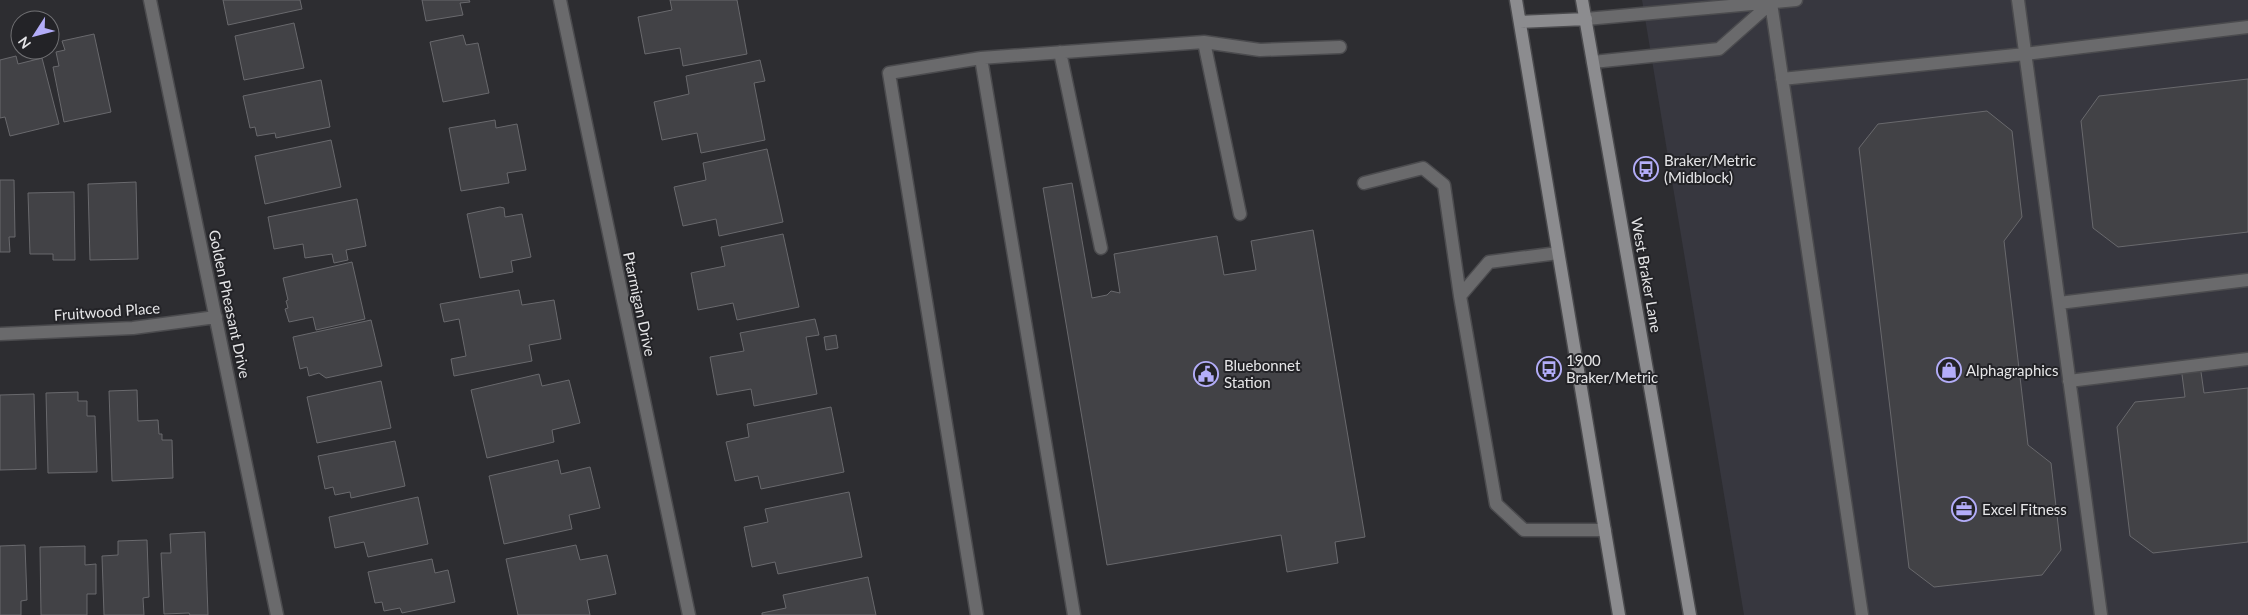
<svg xmlns="http://www.w3.org/2000/svg" width="2248" height="615" viewBox="0 0 2248 615" font-family="Lato,sans-serif">
<style>
.built{fill:#37373f}
.building{fill:#424246;stroke:#69696d}
.lines{fill:none;stroke-linecap:round;stroke-linejoin:round}
.service-casing{stroke:#4b4b4e;stroke-width:15}
.minor-casing{stroke:#4b4b4e;stroke-width:15}
.secondary-casing{stroke:#4b4b4e;stroke-width:15}
.service{stroke:#6a6a6c;stroke-width:12}
.minor{stroke:#6a6a6c;stroke-width:12}
.secondary{stroke:#8c8c8f;stroke-width:12}
.labels{text-anchor:middle;dominant-baseline:central;stroke-width:4;stroke-linejoin:round;paint-order:stroke}
.poi-label{font-size:15px;fill:#e6e6e8;stroke:#232327;text-anchor:start}
.street-label{font-size:15px;fill:#e6e6e8;stroke:#232327}
</style>
<rect width="100%" height="100%" fill="#2d2d31"/>
<path class="built" d="M1642 0H2248V615H1744Z"/>
<path class="building" d="M223 0H300L302 9 228 25Z
M422 0H469L470 2 460 3 463 15 426 21Z
M670 0H737L747 54 683 66 680 48 645 54 638 17 672 10Z
M294 23 304 68 244 80 235 36Z
M94 34 111 112 64 122 53 67 59 66 56 52 65 50 62 41Z
M463 35 466 45 478 43 489 93 443 102 430 42Z
M16 56 18 64 42 58 59 124 10 136 5 117 0 118V60Z
M760 60 765 81 754 83 765 140 701 153 697 133 662 140 654 102 689 94 686 76Z
M2248 79V232L2118 247 2093 228 2081 121 2099 96Z
M321 80 330 127 276 138 275 133 257 136 255 127 250 128 243 96Z
M1987 111 2012 131 2022 217 2004 241 2028 445 2051 463 2061 550 2042 575 1934 587 1909 568 1859 148 1878 124Z
M495 120 496 128 517 124 526 170 507 173 509 183 461 191 449 128Z
M331 140 341 187 265 204 255 156Z
M767 149 783 222 719 236 716 219 683 226 674 187 706 180 703 163Z
M0 180H14L15 237H9L10 252H0Z
M136 182 138 259 90 260 88 184Z
M1072 183 1092 298 1107 295 1111 291 1120 293 1114 254 1217 236 1224 275 1256 270 1251 241 1313 230 1365 537 1335 542 1338 563 1287 572 1281 535 1107 565 1043 188Z
M74 192 75 260H53V254H30L28 193Z
M357 199 366 246 346 250 348 260 334 263 332 254 305 258 303 244 274 249 268 217Z
M500 207 504 208 505 217 522 214 531 257 511 261 513 272 480 278 467 214Z
M783 234 799 307 737 320 733 303 698 310 691 273 725 266 721 247Z
M352 262 365 319 316 330 313 317 289 322 285 309 288 308 286 301 288 300 283 278Z
M519 290 522 305 554 300 561 339 529 345 532 361 454 376 451 359 466 356 459 319 444 322 440 304Z
M815 319 819 335 806 337 817 394 754 406 751 389 717 395 710 357 744 351 740 333Z
M371 320 382 366 326 378 319 373 309 376 307 367 300 369 293 337Z
M836 335 838 348 826 350 824 337Z
M2200 365 2204 393 2248 388V542L2153 553 2130 536 2117 427 2135 402 2185 397 2181 367Z
M539 374 542 386 569 380 580 423 552 430 554 442 487 458 471 390Z
M381 381 391 428 317 443 307 397Z
M137 390 138 421 158 420 159 434H162V440H172L173 478 112 481 109 391Z
M78 392V401H87V416H95L97 472 48 473 46 393Z
M34 394 36 469 0 470V395Z
M831 407 844 472 761 489 758 476 735 481 726 442 749 437 747 424Z
M395 441 405 486 351 498 350 492 335 495 333 487 325 489 318 456Z
M558 460 561 474 590 467 600 508 569 515 572 529 504 544 489 476Z
M849 492 862 557 778 574 775 562 752 567 744 527 768 522 765 509Z
M418 497 428 544 368 557 364 542 335 548 329 517Z
M205 532 208 615H190L189 613 164 614 161 553H171L170 534Z
M147 540 149 597 143 598 144 615H104L102 556 118 555V541Z
M25 545 27 600 21 601V615H0V546Z
M576 545 580 560 607 555 616 594 587 600 590 615H518L506 559Z
M85 546V565L96 564V594H87V615H41L40 547Z
M432 559 435 573 448 570 455 602 402 613 400 608 384 611 382 602 375 603 368 572Z
M868 577 876 615H762V613L786 608 783 595Z"/>
<g class="lines">
<defs>
<path id="service" d="M2018 0 2101 615
M1771 3 1862 615
M1586 19 1796 0
M1204 42 1240 214
M1060 52 1101 248
M981 58 1074 615
M1593 62 1719 49 1771 3
M1782 79 2025 54 2248 27
M1364 183 1423 168 1444 185 1460 296
M1558 253 1489 262 1460 296 1496 504 1524 530H1605
M2059 303 2248 280
M2069 381 2248 359
M977 615 889 73 981 58 1204 42 1260 50 1340 47"/>
<path id="minor" d="M150 0 277 615
M560 0 689 615
M0 334 133 328 216 317"/>
<path id="secondary" d="M1516 0 1619 615
M1582 0 1690 615
M1520 22 1586 19"/>
</defs>
<use href="#service" class="service-casing"/>
<use href="#minor" class="minor-casing"/>
<use href="#secondary" class="secondary-casing"/>
<use href="#service" class="service"/>
<use href="#minor" class="minor"/>
<use href="#secondary" class="secondary"/>
</g>
<defs>
<symbol id="bus-ring" viewBox="-11 -11 22 22"><circle r="9.5" fill="#232327" stroke="#b3adf9" stroke-width="1.5"/><path d="M-5-6H5V4H4V6H2V4H-2V6H-4V4H-5ZM-3.5-4V0h7V-4ZM-3.5 1.2v1.5H-2V1.2ZM2 1.2v1.5H3.5V1.2Z" fill="#b3adf9"/></symbol>
<symbol id="shop-ring" viewBox="-11 -11 22 22"><circle r="9.5" fill="#232327" stroke="#b3adf9" stroke-width="1.5"/><path d="M-5-2.5h2.3a2.7 3.5 0 0 1 5.4 0H5L5.5 6h-11ZM-1.5-2.5h3a1.5 2.3 0 0 0-3 0Z" fill="#b3adf9"/></symbol>
<symbol id="civic-ring" viewBox="-11 -11 22 22"><circle r="9.5" fill="#232327" stroke="#b3adf9" stroke-width="1.5"/><path d="M-.6-6.5H3V-4.5H.6V-3L4-1V1h2V6H-6V1h2V-1L-.6-3ZM-1.2 2.5V6h2.4V2.5Z" fill="#b3adf9"/></symbol>
<symbol id="office-ring" viewBox="-11 -11 22 22"><circle r="9.5" fill="#232327" stroke="#b3adf9" stroke-width="1.5"/><path d="M-6-3h4V-5.5h4V-3h4V5H-6ZM-1-4.5V-3h2v-1.5ZM-6 0V1H6V0Z" fill="#b3adf9"/></symbol>
</defs>
<g fill-rule="evenodd">
<use href="#bus-ring" x="1632" y="155" width="28" height="28"/>
<use href="#bus-ring" x="1535" y="355" width="28" height="28"/>
<use href="#shop-ring" x="1935" y="356" width="28" height="28"/>
<use href="#civic-ring" x="1192" y="360" width="28" height="28"/>
<use href="#office-ring" x="1950" y="495" width="28" height="28"/>
</g>
<g class="labels">
<g class="poi-label">
<text x="1664" y="160">Braker/Metric<tspan x="1664" dy="17">(Midblock)</tspan></text>
<text x="1566" y="360">1900<tspan x="1566" dy="17">Braker/Metric</tspan></text>
<text x="1224" y="365">Bluebonnet<tspan x="1224" dy="17">Station</tspan></text>
<text x="1966" y="370">Alphagraphics</text>
<text x="1982" y="509">Excel Fitness</text>
</g>
<g class="street-label">
<text transform="translate(1647 275) rotate(80)">West Braker Lane</text>
<text transform="translate(230 304) rotate(78)">Golden Pheasant Drive</text>
<text transform="translate(640 304) rotate(78)">Ptarmigan Drive</text>
<text transform="translate(107 311) rotate(-4)">Fruitwood Place</text>
</g>
</g>
<g transform="translate(35 35) rotate(234)"><circle r="24" fill="#232327" stroke="#717174"/>
<path d="M0-4L9 19L0 12L-9 19Z" fill="#b3adf9"/>
<text y="-8" font-size="14" font-weight="bold" text-anchor="middle" fill="#e6e6e8">N</text>
</g>
</svg>
